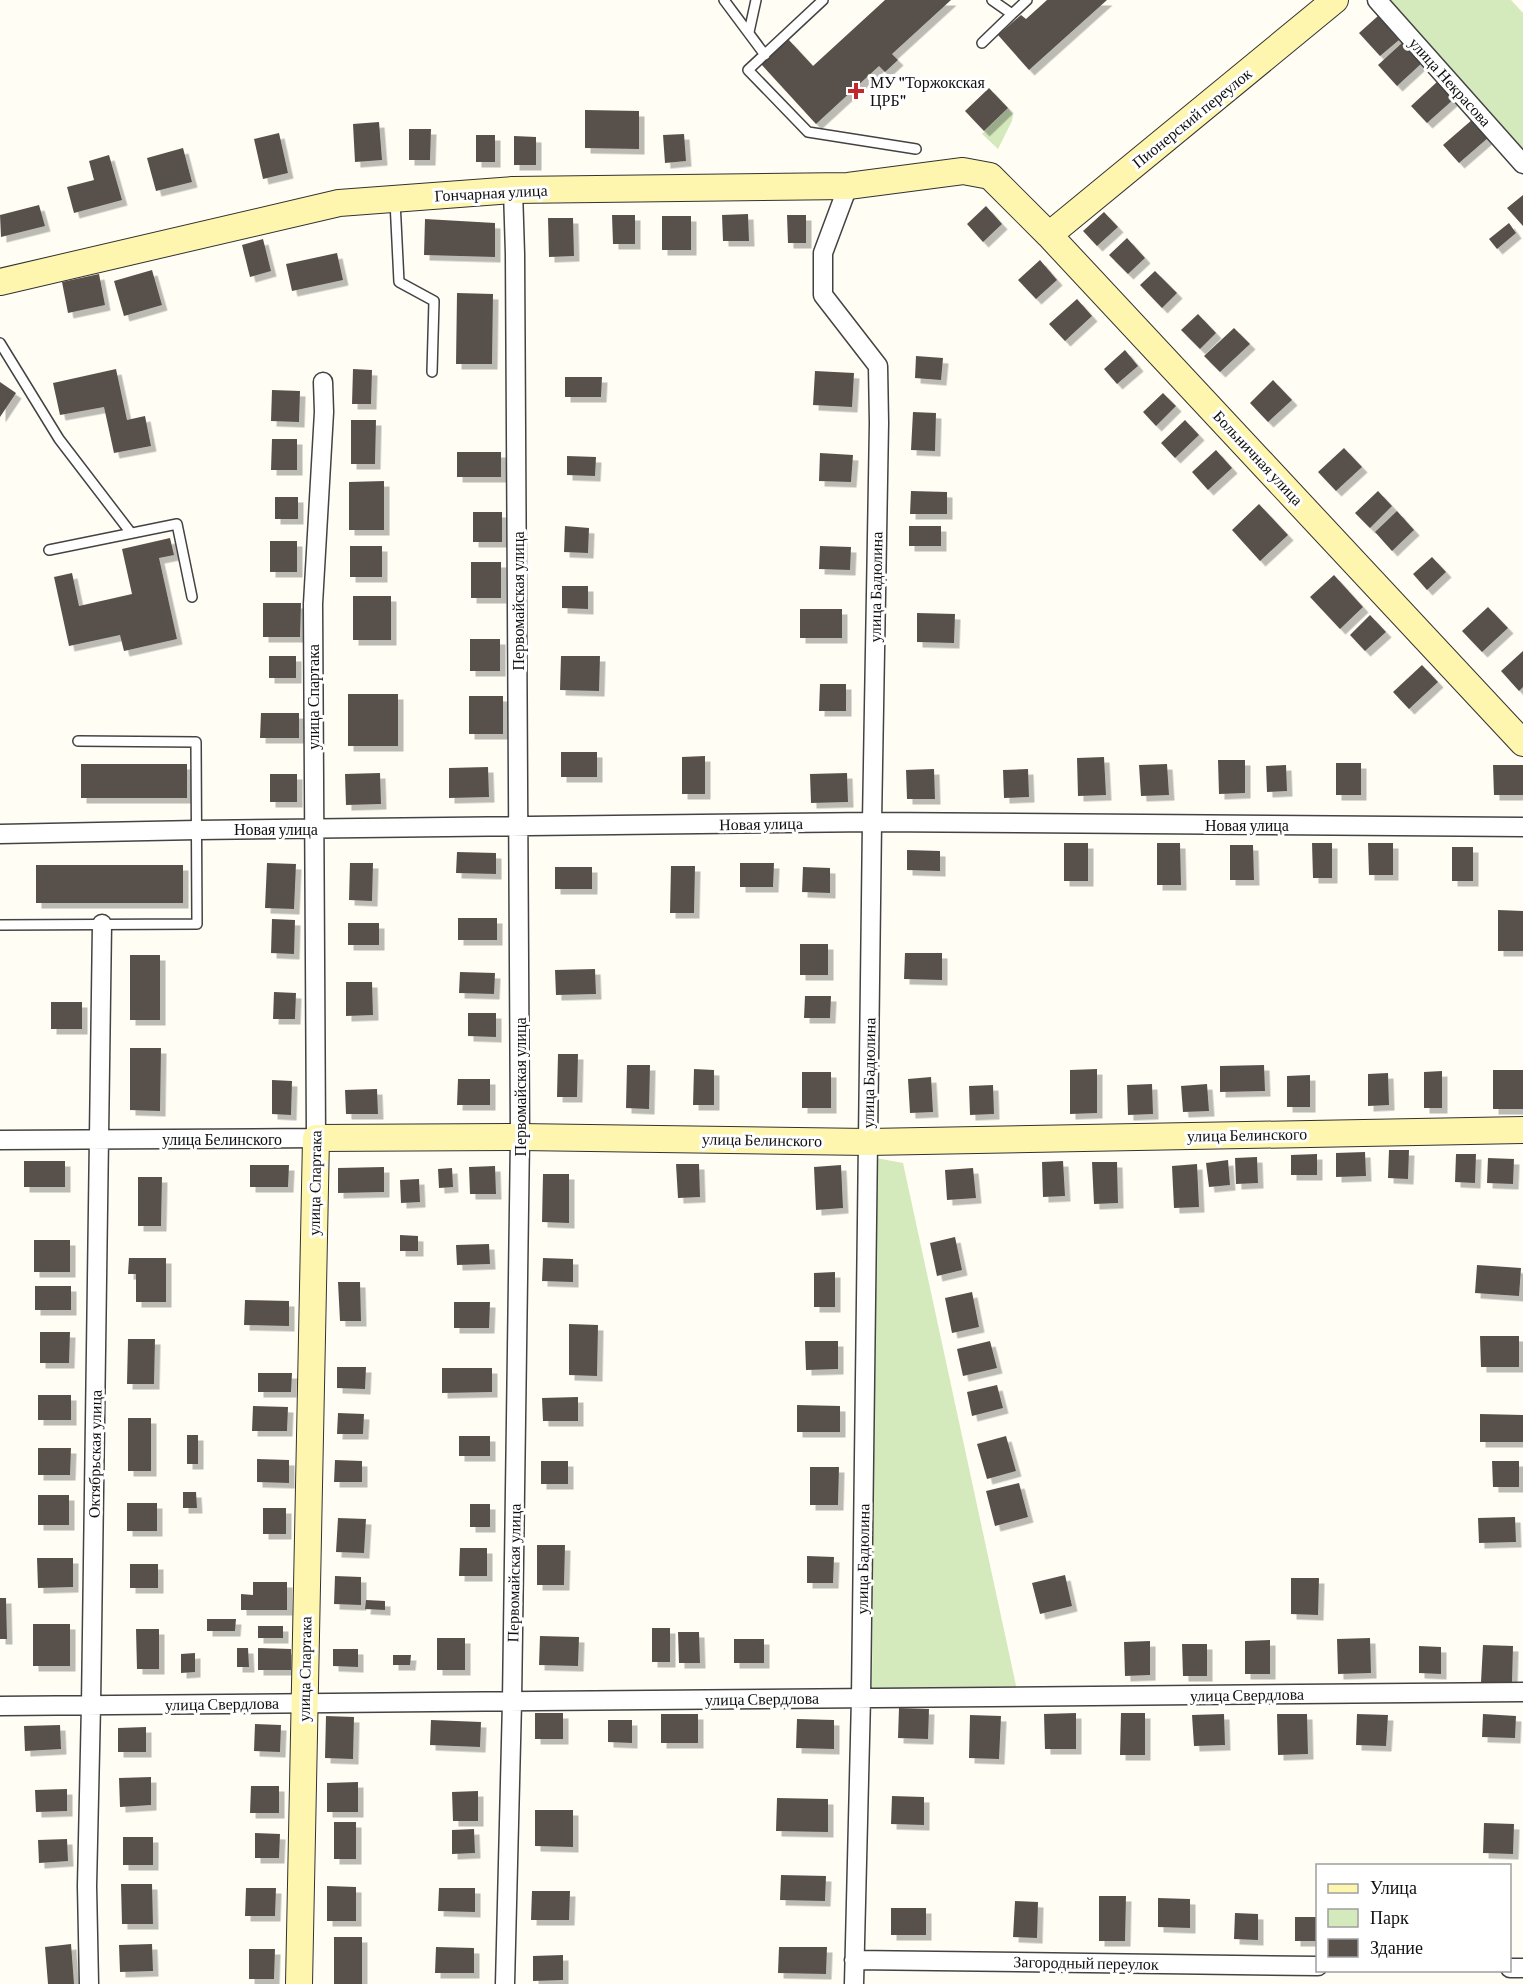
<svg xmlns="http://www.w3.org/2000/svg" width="1523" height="1984" viewBox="0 0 1523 1984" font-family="'Crimson Pro',serif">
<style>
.green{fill:#d4eabc}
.building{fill:#59514c;filter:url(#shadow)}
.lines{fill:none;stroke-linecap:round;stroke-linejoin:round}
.lane-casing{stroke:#434343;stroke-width:12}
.street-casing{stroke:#434343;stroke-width:21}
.secondary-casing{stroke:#323232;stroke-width:28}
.lane{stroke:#fff;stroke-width:9}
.street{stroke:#fff;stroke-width:18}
.secondary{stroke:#fef5af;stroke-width:26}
.poi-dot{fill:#c1272f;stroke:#fff;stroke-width:2}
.labels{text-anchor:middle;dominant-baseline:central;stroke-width:6;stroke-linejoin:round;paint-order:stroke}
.poi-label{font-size:16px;fill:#101010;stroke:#fff;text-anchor:start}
.street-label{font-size:16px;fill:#101010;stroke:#fff}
</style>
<defs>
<filter id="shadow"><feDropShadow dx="5.5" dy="5.5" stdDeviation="0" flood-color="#0004"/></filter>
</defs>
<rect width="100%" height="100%" fill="#fffdf4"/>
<path class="green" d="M1387 0H1511L1523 13V153Z
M1008 108 1013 115 1012 121 998 149 982 134Z
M876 1158 903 1163 1017 1690H872Z"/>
<path class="building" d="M885 0H951L892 54 898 60 885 72 879 66 816 124 761 64 788 39 813 66Z
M1047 0H1107L1029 70 998 35 1021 15 1026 19Z
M1378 16 1399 40 1380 56 1359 33Z
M1403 42 1422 63 1397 86 1378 65Z
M1438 81 1454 99 1427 123 1411 106Z
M989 88 1008 108 984 131 965 111Z
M585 110 639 111V149L585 148Z
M1473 119 1489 137 1459 163 1443 145Z
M379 122 382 160 355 162 353 124Z
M409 129H431L430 160H409Z
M279 133 288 173 263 179 254 139Z
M684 134 686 161 665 163 663 135Z
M476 135H495V162H476Z
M514 136 536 137V165H514Z
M183 148 192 182 156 191 147 158Z
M109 155 122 200 74 213 67 187 94 180 89 161Z
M1523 195V226L1507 208Z
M39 205 45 226 1 237 0 215Z
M986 206 1002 224 983 242 967 224Z
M1104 212 1118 227 1097 246 1083 231Z
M748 214 749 241H723L722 215Z
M612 215H635V244H613Z
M787 215H806V243H788Z
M662 216H691V250H662Z
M548 218H573L574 256 549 257Z
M425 219 495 223V257L424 255Z
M1509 223 1516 233 1497 249 1489 239Z
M1127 238 1145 258 1128 274 1109 255Z
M263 239 271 271 250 277 242 245Z
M337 253 343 280 292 291 286 264Z
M1040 260 1057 280 1036 299 1018 280Z
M152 270 162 305 124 316 114 281Z
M1155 271 1177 293 1162 308 1140 285Z
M99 274 105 305 68 313 62 282Z
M457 293 493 294 492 364H456Z
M1077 299 1092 316 1065 341 1049 324Z
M1198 314 1216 333 1200 349 1181 330Z
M1234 328 1250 344 1220 372 1204 356Z
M1125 350 1138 366 1117 384 1104 369Z
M916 356 943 358 941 380 915 378Z
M116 369 127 420 145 416 151 446 114 453 104 407 60 415 53 383Z
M353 369 372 370 371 404H352Z
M815 371 854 373 852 407 813 405Z
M565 377H602L601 397H565Z
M1273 380 1292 400 1268 422 1250 403Z
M0 382 16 393 0 417Z
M272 390 300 391 299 422 271 421Z
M1163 393 1176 406 1156 426 1143 412Z
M913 412 936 413 935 451 911 450Z
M351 420H376L375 464H351Z
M1185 420 1199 435 1175 458 1161 443Z
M272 439H297V470H271Z
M1344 448 1362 467 1336 491 1318 472Z
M1216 450 1232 468 1208 490 1192 472Z
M457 452H501V477H457Z
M820 453 853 455 851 482 819 481Z
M567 456 596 457 595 476 567 475Z
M384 481V530H349V482Z
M911 491 947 492V514H910Z
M1378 491 1392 506 1370 528 1355 513Z
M275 497H298V519H275Z
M1259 504 1288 535 1260 561 1232 530Z
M1397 511 1414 530 1392 551 1375 532Z
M473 512H502V542H473Z
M565 526 589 528 588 553 564 552Z
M909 526H941V546H909Z
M170 538 174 555 159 558 177 639 124 651 120 635 69 646 54 577 72 573 79 606 132 594 122 549Z
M270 541H297V572H270Z
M350 546H382V577H350Z
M820 546 851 547 850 570 819 569Z
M1432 557 1446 572 1427 590 1413 574Z
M471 562H501V598H471Z
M1334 575 1363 607 1340 629 1310 597Z
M562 586H588V609L562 608Z
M353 596H391V640H353Z
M263 603H301L300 637H263Z
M1488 607 1508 628 1482 652 1462 631Z
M800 609H842V638H800Z
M917 613 955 614 954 643 917 642Z
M1370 615 1386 632 1365 651 1350 635Z
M470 639H500V671H470Z
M1523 651V687L1519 691 1501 671Z
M269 656H296V678H269Z
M561 656H600L599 691 560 690Z
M1422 665 1438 682 1409 709 1393 692Z
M820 684H846V711H819Z
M348 694H398V746H348Z
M469 696H503V734H469Z
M261 713H299V738H260Z
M561 752H597V777H561Z
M705 756V794H682V757Z
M1104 757 1106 795 1078 796 1077 758Z
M1218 760H1245V793L1219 794Z
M1336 763H1361V795H1336Z
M81 764H187V798H81Z
M1167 764 1169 795 1141 796 1139 765Z
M1286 765 1287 791 1267 792 1266 766Z
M1493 765H1523V795H1494Z
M488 767 489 797 449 798V768Z
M934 769 935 799H907L906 770Z
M1028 769 1029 797 1004 798 1003 770Z
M380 773 381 804 346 805 345 774Z
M847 773 848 802 811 803 810 774Z
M270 774H297V802H270Z
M1064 843H1088V881H1064Z
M1157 843H1180L1181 885H1157Z
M1312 843H1332V878H1313Z
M1368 843H1393V875H1369Z
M1230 845H1253L1254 880H1230Z
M1452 847H1473V881H1452Z
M907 850 940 851V871L907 870Z
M457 852 496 853V874L456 873Z
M267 863 296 864 294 909 265 908Z
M350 863H373L372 901 349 900Z
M740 863H774L773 887H740Z
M36 865H183V903H36Z
M671 866H695L694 913H670Z
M555 867H592V889H555Z
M803 867 830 868V893L802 892Z
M1498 910 1523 911V951H1498Z
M458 918H497V940H458Z
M272 919 295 920 294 954 271 953Z
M348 923H379V945H348Z
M800 944H828V975H800Z
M905 953H942V980L904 979Z
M130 955H160V1020H130Z
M595 969 596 994 556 995 555 970Z
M460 972 495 973 494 994 459 993Z
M346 982H372L373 1015 346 1016Z
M274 992 296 993 295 1019H273Z
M805 996H831L830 1018H804Z
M51 1002H82V1029H51Z
M468 1013H496V1037L468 1036Z
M130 1048H161L160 1111 130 1110Z
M558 1054H578L577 1097H557Z
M627 1065H650L649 1109 626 1108Z
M1264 1065 1265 1091 1220 1092V1066Z
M694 1069 714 1070V1105H693Z
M1097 1069V1113L1070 1114V1070Z
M1493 1070H1523V1109H1493Z
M1442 1071V1108H1424V1072Z
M802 1072H831V1108H802Z
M1388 1073 1389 1105 1368 1106V1074Z
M1310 1075V1107H1287V1076Z
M931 1077 933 1112 910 1113 908 1079Z
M458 1079H490V1105H457Z
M272 1080 292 1081 291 1115 272 1114Z
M1152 1084 1153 1114 1128 1115 1127 1085Z
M1207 1084 1209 1111 1183 1112 1181 1086Z
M993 1085 994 1114 970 1115 969 1086Z
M377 1089 378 1114H346L345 1090Z
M1389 1150H1409L1408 1179 1388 1178Z
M1365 1152 1366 1176 1336 1177V1153Z
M1317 1154V1175H1291V1155Z
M1456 1154H1476L1475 1183 1455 1182Z
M1257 1157 1258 1183 1236 1184 1235 1158Z
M1488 1158 1514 1159 1513 1184 1487 1183Z
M1228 1160 1230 1185 1209 1187 1206 1163Z
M24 1161H65V1187H24Z
M1063 1161 1065 1196 1043 1197 1042 1162Z
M1092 1162H1117L1118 1203 1094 1204Z
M676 1164H699L700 1197 678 1198Z
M1197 1164 1199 1207 1174 1208 1172 1166Z
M250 1165H289L288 1187H250Z
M841 1165 843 1208 816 1210 814 1167Z
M495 1166 496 1194H470L469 1167Z
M384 1167V1192L338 1193V1168Z
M452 1168 453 1187 439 1188 438 1169Z
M973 1168 976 1198 947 1200 945 1170Z
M543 1174H569V1223L542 1222Z
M138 1177H162L161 1226H138Z
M419 1179 420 1202 401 1203 400 1180Z
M400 1235 418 1236V1251H400Z
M955 1237 962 1270 937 1276 930 1243Z
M34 1240H70V1272H34Z
M489 1244 490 1264 457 1265 456 1245Z
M129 1258H166V1302H136V1274H128Z
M543 1258 573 1259V1282L542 1281Z
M1477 1265 1521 1268 1519 1296 1475 1293Z
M835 1272V1307H814V1273Z
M338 1282H360L361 1321H340Z
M35 1286H71V1310H35Z
M972 1292 979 1327 952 1333 945 1298Z
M245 1300 289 1301V1326L244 1325Z
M454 1302H490L489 1328H454Z
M569 1324 598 1325 597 1376 569 1375Z
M40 1332H70L69 1363H40Z
M1480 1336H1519V1367H1481Z
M128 1339H155L154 1384H127Z
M805 1341H838V1369L806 1370Z
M990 1341 997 1368 963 1376 957 1349Z
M337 1367H366L365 1389 337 1388Z
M442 1368H492V1392L442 1393Z
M258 1373H292L291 1392H258Z
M997 1385 1003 1408 972 1416 967 1392Z
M38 1395H71V1420H38Z
M578 1397V1421H543L542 1398Z
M797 1405 840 1406V1432H797Z
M253 1406 288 1407 287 1431H252Z
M338 1413 364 1414 363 1434H337Z
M1480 1414 1523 1415V1442H1480Z
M128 1418H151V1471H128Z
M187 1435H198V1464H187Z
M459 1436H490V1456H459Z
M1006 1436 1016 1471 987 1479 977 1444Z
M38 1448H71L70 1475H38Z
M257 1459 289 1460V1483L257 1482Z
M335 1460 362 1461V1482H334Z
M541 1461H568V1484H541Z
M1492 1461H1519V1487H1493Z
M810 1467H839L838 1505H810Z
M1019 1483 1028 1517 995 1526 986 1491Z
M183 1492H196L197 1508H183Z
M38 1495H69V1525H38Z
M127 1503H157V1531H127Z
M470 1504H490V1527H470Z
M263 1508H286V1534H263Z
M1515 1517 1516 1542 1479 1543 1478 1518Z
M338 1518 366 1519 364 1553 336 1552Z
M537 1545H565L564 1585H537Z
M460 1548H487V1576H459Z
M807 1556 834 1557 833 1583H807Z
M37 1558H73V1587L38 1588Z
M130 1564H158V1588H130Z
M1065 1575 1072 1606 1040 1614 1032 1583Z
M335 1576 361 1577V1605L334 1604Z
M1291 1578H1319L1318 1615 1291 1614Z
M253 1582H287V1610H241V1594L253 1595Z
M0 1598H6L7 1639H0Z
M366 1600 385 1601V1610L365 1609Z
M207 1619H236L235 1631H207Z
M33 1624H70V1666H33Z
M258 1626H283V1638H258Z
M652 1628H670V1662H652Z
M136 1629H159V1669H137Z
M678 1632H699L700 1663H679Z
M540 1636 579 1637 578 1666 539 1665Z
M437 1638H465V1670H437Z
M1370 1638 1371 1673 1338 1674 1337 1639Z
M734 1639H764V1663H734Z
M1270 1640V1674H1245V1641Z
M1150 1641V1675L1125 1676 1124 1642Z
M1182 1644H1207V1676H1183Z
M1483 1645 1513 1646 1512 1683 1481 1682Z
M1419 1646 1441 1647V1674L1419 1673Z
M237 1648H248L249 1667H237Z
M258 1648 291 1649V1670H258Z
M333 1649H358V1667L333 1666Z
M195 1653V1672L181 1673V1654Z
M393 1655H411L410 1665H393Z
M899 1708 929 1709 928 1739 898 1738Z
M535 1713H563V1739H535Z
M1076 1713V1749H1045L1044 1714Z
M1121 1713H1145V1755H1120Z
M661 1714H698V1743H661Z
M1224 1714 1225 1745 1194 1746 1192 1715Z
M1277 1714H1307L1308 1754 1278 1755Z
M1357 1714 1388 1715 1386 1746 1356 1745Z
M1483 1714 1516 1716 1515 1738 1482 1737Z
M970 1715 1001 1716 999 1759 969 1758Z
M326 1716 354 1717 353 1759 325 1758Z
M797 1719 834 1720V1749L796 1748Z
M431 1720 481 1722 480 1747 430 1745Z
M608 1720H632V1743L608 1742Z
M255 1724 281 1725 280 1752 254 1751Z
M60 1725 61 1749 25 1751 24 1726Z
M146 1727V1752H118V1728Z
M151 1777V1805L120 1807 119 1778Z
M358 1782V1812H327V1783Z
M251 1786H279V1813H250Z
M67 1789V1811L36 1812 35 1790Z
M478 1791V1821H453L452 1792Z
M892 1796 924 1797V1825L891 1824Z
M777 1798 828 1799V1832L776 1831Z
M535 1810H573V1847L535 1846Z
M334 1822H356V1859H334Z
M1484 1823 1514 1824 1513 1854 1483 1853Z
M474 1829 475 1853 452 1854V1830Z
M255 1833 280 1834 279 1858H255Z
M123 1837H153V1865H123Z
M67 1839 68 1861 39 1863 38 1840Z
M781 1875 826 1876 825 1901 780 1900Z
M121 1884H152L153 1924H122Z
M327 1886 356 1887V1921H327Z
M246 1888H276L275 1916H245Z
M439 1888H475V1912L438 1911Z
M532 1891H570L569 1920H531Z
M1099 1896H1126L1125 1941H1099Z
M1158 1898 1190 1899V1928L1158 1927Z
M1015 1901 1038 1902 1037 1938 1013 1937Z
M891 1908H926V1935H891Z
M1235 1913 1258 1914V1940L1234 1939Z
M1295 1917H1318V1941H1295Z
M334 1937H362V1984H334Z
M71 1944 74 1984H48L45 1947Z
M152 1944 153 1971 120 1972 119 1945Z
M436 1947 474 1948V1973H435Z
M779 1947H827L826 1974 778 1973Z
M249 1949H275L274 1979H249Z
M563 1955V1980L533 1981V1956Z"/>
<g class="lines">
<defs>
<path id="lane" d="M724 0 765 55
M823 0 748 70 808 132 916 149
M992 0 1012 14 1027 0
M749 32 756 0
M982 43 1012 14
M395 201 399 282 434 301 432 372
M0 343 59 439 131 533
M49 550 177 524 192 597
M0 925 197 924 196 742 78 741"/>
<path id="street" d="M1377 0 1523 164
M848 186 823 253V295L878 366 879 423 872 822 861 1698 854 1984
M0 834 197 830 872 822 1523 827
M0 1140 316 1138 313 604 324 412 323 382
M0 1706 1523 1692
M854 1960 1318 1966
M1510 1968H1523
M89 1984 87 1886 91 1705 102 924
M505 1984 512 1702 520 1137 515 254 513 190"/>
<path id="secondary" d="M1049 235 1335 0
M0 282 339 203 513 190 848 186 963 171 990 176 1049 235 1523 743
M299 1984 316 1138 520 1137 868 1142 1523 1130"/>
</defs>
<use href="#lane" class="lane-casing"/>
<use href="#street" class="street-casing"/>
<use href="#secondary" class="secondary-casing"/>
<use href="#lane" class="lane"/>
<use href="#street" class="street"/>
<use href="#secondary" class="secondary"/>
</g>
<path class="poi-dot" d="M853 82h6v6h6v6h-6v6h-6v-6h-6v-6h6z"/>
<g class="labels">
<g class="poi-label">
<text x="870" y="82">МУ "Торжокская<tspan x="870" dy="18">ЦРБ"</tspan></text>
</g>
<g class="street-label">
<text transform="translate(1450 82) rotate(48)">улица Некрасова</text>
<text transform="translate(1192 118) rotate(-39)">Пионерский переулок</text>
<text transform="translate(491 193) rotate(-3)">Гончарная улица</text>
<text transform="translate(1258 458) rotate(47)">Больничная улица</text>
<text transform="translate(876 587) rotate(-89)">улица Бадюлина</text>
<text transform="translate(518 601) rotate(-90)">Первомайская улица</text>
<text transform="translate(313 697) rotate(-90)">улица Спартака</text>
<text transform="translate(761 824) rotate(-1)">Новая улица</text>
<text x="1247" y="825">Новая улица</text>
<text x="276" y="829">Новая улица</text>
<text transform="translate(869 1073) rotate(-89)">улица Бадюлина</text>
<text transform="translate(520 1087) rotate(-90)">Первомайская улица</text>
<text transform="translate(1247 1135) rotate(-1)">улица Белинского</text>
<text x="222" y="1139">улица Белинского</text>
<text transform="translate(762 1140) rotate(1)">улица Белинского</text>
<text transform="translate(315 1183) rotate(-89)">улица Спартака</text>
<text transform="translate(95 1454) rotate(-89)">Октябрьская улица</text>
<text transform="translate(863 1559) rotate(-89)">улица Бадюлина</text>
<text transform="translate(514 1573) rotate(-89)">Первомайская улица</text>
<text transform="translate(305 1669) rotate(-89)">улица Спартака</text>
<text transform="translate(1247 1695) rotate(-1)">улица Свердлова</text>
<text transform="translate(762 1699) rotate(-1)">улица Свердлова</text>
<text transform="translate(222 1704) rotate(-1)">улица Свердлова</text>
<text transform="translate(1086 1963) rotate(1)">Загородный переулок</text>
</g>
</g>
<rect x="1316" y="1864" width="195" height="108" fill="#ffffff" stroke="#9f9f9f" stroke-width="1.5"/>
<rect x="1328" y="1884" width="30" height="9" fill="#fef5af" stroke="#9f9f9f" stroke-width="1.5"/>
<text x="1370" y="1894" font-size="18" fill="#101010">Улица</text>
<rect x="1328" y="1909" width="30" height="18" fill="#d4eabc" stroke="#9f9f9f" stroke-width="1.5"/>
<text x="1370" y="1924" font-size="18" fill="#101010">Парк</text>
<rect x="1328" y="1939" width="30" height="18" fill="#59514c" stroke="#9f9f9f" stroke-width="1.5"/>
<text x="1370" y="1954" font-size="18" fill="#101010">Здание</text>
</svg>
